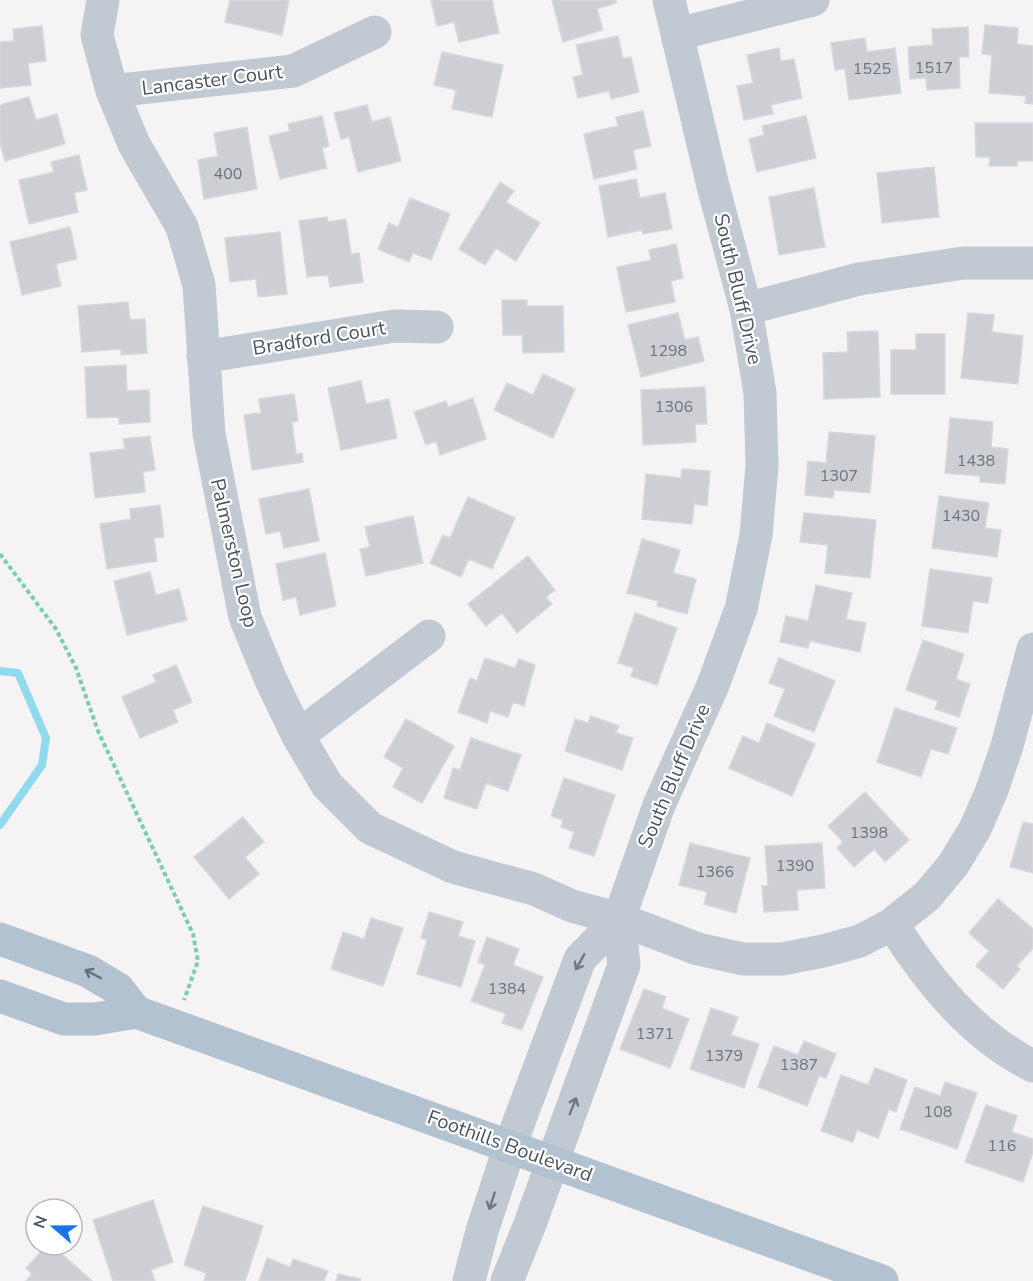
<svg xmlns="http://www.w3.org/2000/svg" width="1033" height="1281" viewBox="0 0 1033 1281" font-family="'Nunito Sans',sans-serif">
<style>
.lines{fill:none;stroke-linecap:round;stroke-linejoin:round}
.stream{stroke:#90daee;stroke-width:8}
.building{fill:#cdcfd5;stroke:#d7d9de;stroke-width:1.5}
.path{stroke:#7ad0a6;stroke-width:4;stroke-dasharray:4.5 3;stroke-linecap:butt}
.minor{stroke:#c1cad2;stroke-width:33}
.major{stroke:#b3c2d1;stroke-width:33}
.oneway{stroke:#6e7983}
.oneway2{stroke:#64717d}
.labels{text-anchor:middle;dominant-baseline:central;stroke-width:4.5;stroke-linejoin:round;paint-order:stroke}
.number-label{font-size:16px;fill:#6b747e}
.street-label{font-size:20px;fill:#4a5661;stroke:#fff}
</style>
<rect width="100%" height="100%" fill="#f5f3f3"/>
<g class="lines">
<path class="stream" d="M0 671 18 673 46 738 42 765 0 825"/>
</g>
<path class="building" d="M230 0H289L282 35 225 22Z
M431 0H492L499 33 459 42 454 22 437 26Z
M552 0H616V3L597 9 603 30 563 42Z
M985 25 1018 28 1017 44 1033 46V104L1025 103 1026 96 989 93 992 55 982 54Z
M42 26 46 61 28 63 31 85 0 88V42L14 41 13 29Z
M968 27 969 57H959L960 88 927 90 926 78 910 79 908 47 933 45 932 29Z
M618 36 623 59 631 57 639 92 611 99 609 91 578 98 573 77 583 75 576 45Z
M865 38 867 52 895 48 901 93 849 100 845 69 835 70 831 43Z
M779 48 781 61 794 59 802 98 771 105 773 114 744 120 737 86 753 83 747 55Z
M442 52 503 65 492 117 452 109 456 90 434 85Z
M29 97 36 120 57 114 65 144 5 161 0 143V105Z
M367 105 372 122 390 117 401 161 358 172 349 137 341 139 334 113Z
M643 111 651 146 633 150 637 169 594 179 584 134 618 126 616 117Z
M322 116 329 146 322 148 327 168 280 179 269 136 290 131 288 124Z
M806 116 816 158 757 172 749 139 764 135 762 126Z
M975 123H1033V161H1017V166H989L990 157H976Z
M247 127 257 189 204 199 198 160 218 156 214 133Z
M79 155 87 190 74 193 78 212 29 224 19 180 54 172 51 162Z
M934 167 939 217 882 223 877 173Z
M636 179 640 198 665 193 672 229 643 234 642 230 608 237 599 186Z
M500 182 514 191 506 202 540 223 516 261 496 248 485 265 459 249Z
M814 188 825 247 779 255 769 197Z
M410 198 450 214 431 260 413 253 409 262 378 249 389 223 398 227Z
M327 217 328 222 346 219 351 254 359 253 363 282 330 287 328 275 307 277 299 221Z
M70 227 77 259 56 264 61 286 22 295 10 242Z
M280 232 287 294 258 297 256 279 230 282 225 238Z
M676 244 683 278 671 281 675 302 626 312 617 267 651 260 649 250Z
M502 300H527V306H563L564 352 523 353 522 335H503Z
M128 302 130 320 145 319 147 353 121 355V349L82 352 78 306Z
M678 313 685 340 698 337 704 361 641 377 628 325Z
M968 313 994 315 992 332 1023 336 1018 384 961 378Z
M878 331 880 397 824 399 823 353 848 352 847 332Z
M916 334H945V394H891V350H916Z
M126 365 127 391 149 390 150 422 119 424V417L87 418 85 367Z
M543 374 575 389 553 438 494 410 507 383 533 395Z
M361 381 366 404 389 399 397 438 341 450 328 388Z
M705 387 707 424H695L696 442 643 445 641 390Z
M294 394 298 421 292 422 296 454 302 453 303 462 252 470 244 415 261 413 259 399Z
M473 398 486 439 440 455 436 441 426 445 414 412 446 401 448 407Z
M950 418 993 422 991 447 1008 449 1005 484 980 482V476L945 473Z
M829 432 875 436 870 493 834 490 833 498 805 495 808 461 826 463Z
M150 436 155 470 143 472 145 492 95 498 90 453 125 449 123 439Z
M682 469 710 471 707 506 694 504 692 524 642 519 646 474 681 478Z
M309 489 319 541 284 548 280 531 266 534 259 499Z
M939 496 989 503 985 528 1001 530 997 557 932 548Z
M468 497 515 518 492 569 469 559 461 577 430 563 443 535 450 538Z
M160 505 164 537 154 538 157 561 107 569 100 524 131 519 130 509Z
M804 513 876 520 870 578 825 573 828 545 800 542Z
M413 516 423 563 366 576 360 549 370 547 365 527Z
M642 539 680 550 673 573 696 579 687 614 657 606 658 601 627 593Z
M325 553 336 606 300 615 296 597 283 600 276 564Z
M528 556 555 590 546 597 552 604 517 633 502 613 486 626 468 604Z
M930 569 992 578 988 603 973 601 968 633 922 626Z
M150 572 156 595 179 589 187 620 127 635 114 581Z
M816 585 852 593 846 619 866 623 860 652 810 641 808 648 780 642 786 616 808 621Z
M635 613 677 628 657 685 631 676 634 668 618 663Z
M923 640 964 654 956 679 970 684 959 717 935 709 938 701 906 690Z
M485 658 515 668 519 659 535 665 524 706 513 702 508 717 490 711 487 723 458 712 470 678 477 681Z
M779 658 835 681 814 732 774 716 785 689 769 683Z
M176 665 192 702 173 710 178 722 140 738 122 697 156 682 153 675Z
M895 708 957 728 948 754 931 749 921 777 877 762Z
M591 716 619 726 616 733 633 738 622 770 565 751 575 719 588 723Z
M406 719 454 746 422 803 393 787 403 768 384 757Z
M767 723 815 744 792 796 729 768 743 736 759 743Z
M471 738 521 755 508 791 486 783 477 809 444 798 453 768 460 770Z
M564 778 615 795 594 856 569 848 574 832 561 827 563 820 551 816Z
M865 792 909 840 885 862 874 849 854 867 837 848 843 842 828 826Z
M243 817 264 842 245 857 259 874 229 899 194 857Z
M1023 822 1033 824V873L1010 867Z
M690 843 750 858 736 913 704 904 707 892 679 885Z
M822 843 825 888 797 890 798 910 764 912 762 886H768L765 846Z
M998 899 1033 929V948L1017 966 1020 969 1003 989 976 966 989 951 969 933Z
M429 912 463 922 458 936 475 941 461 987 417 974 427 940 421 938Z
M371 918 403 928 383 986 331 969 343 932 364 939Z
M487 937 519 949 513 965 543 977 522 1030 502 1023 506 1014 471 1001 485 965 478 962Z
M644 989 666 997 662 1008 689 1019 670 1068 620 1049Z
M711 1008 738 1017 731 1035 759 1044 744 1088 690 1069Z
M804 1041 836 1054 826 1078 819 1076 807 1106 758 1087 774 1046 798 1055Z
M875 1068 907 1080 896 1112 889 1109 878 1138 857 1130 853 1142 821 1131 841 1075 868 1085Z
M945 1082 977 1093 957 1149 900 1129 915 1087 940 1096Z
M986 1105 1017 1116 1012 1132 1033 1139V1152L1023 1182 965 1162Z
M153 1200 173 1262 151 1270 155 1281H113L93 1220Z
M203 1206 263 1226 245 1281H204L206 1273 184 1265Z
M47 1245H52L92 1281H26L32 1274 26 1268Z
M267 1258 290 1267 293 1259 328 1271 324 1281H259Z
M338 1274 361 1279 360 1281H336Z"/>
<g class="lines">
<path class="path" d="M0 554 56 629 76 668 98 731 193 934 198 961 184 1000"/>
<path class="minor" d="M103 0 97 35 112 91 134 144 182 227 199 285 209 434 245 617 270 678 298 736 327 785 370 828 453 867 534 889 572 906 619 919 698 949 743 959H782L823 951 860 941 892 924 927 896 953 865 975 829 992 790 1007 746 1033 649
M678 34 813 0
M112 91 293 71 375 32
M746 309 859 279 963 263H1033
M203 357 394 326 437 327
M298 736 429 636
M892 924C929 981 971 1035 1033 1066
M469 1281 482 1231 510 1146 580 959 619 919 659 805 713 685 741 609 756 535 762 466 760 393 746 309 713 186 669 0
M507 1281 530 1224 624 965 619 919"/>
<path class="major" d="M0 939 88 971 118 989 136 1012
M0 996 64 1019H95L136 1012 882 1281"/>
</g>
<defs><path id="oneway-shaft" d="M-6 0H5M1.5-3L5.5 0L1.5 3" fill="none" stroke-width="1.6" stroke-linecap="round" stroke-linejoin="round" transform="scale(1.5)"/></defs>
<g class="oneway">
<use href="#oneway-shaft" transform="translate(580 962) rotate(119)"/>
<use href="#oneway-shaft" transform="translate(573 1106) rotate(-68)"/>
<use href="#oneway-shaft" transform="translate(492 1201) rotate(108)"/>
</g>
<use class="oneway2" href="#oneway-shaft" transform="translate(93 974) rotate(-152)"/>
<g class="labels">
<g class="number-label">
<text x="934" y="68">1517</text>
<text x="872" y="69">1525</text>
<text x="228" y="174">400</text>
<text x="668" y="351">1298</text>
<text x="674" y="407">1306</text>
<text x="976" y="461">1438</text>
<text x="839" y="476">1307</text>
<text x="961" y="516">1430</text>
<text x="869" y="833">1398</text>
<text x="795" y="866">1390</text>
<text x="715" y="872">1366</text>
<text x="507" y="989">1384</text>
<text x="655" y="1034">1371</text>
<text x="724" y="1056">1379</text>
<text x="799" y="1065">1387</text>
<text x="938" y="1112">108</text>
<text x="1002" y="1146">116</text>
</g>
<g class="street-label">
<text transform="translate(212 80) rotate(-7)">Lancaster Court</text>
<text transform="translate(738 289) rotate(77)">South Bluff Drive</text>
<text transform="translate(319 338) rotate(-9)">Bradford Court</text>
<text transform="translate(234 553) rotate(77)">Palmerston Loop</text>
<text transform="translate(674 776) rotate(-67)">South Bluff Drive</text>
<text transform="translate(510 1146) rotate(20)">Foothills Boulevard</text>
</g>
</g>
<g transform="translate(54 1227) rotate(290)"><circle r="28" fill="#ffffff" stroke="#b7bbc0" stroke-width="1.5"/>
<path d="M0-4.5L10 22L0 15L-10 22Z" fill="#1a73e8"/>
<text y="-9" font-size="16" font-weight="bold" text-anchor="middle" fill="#4a5661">N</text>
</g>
</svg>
